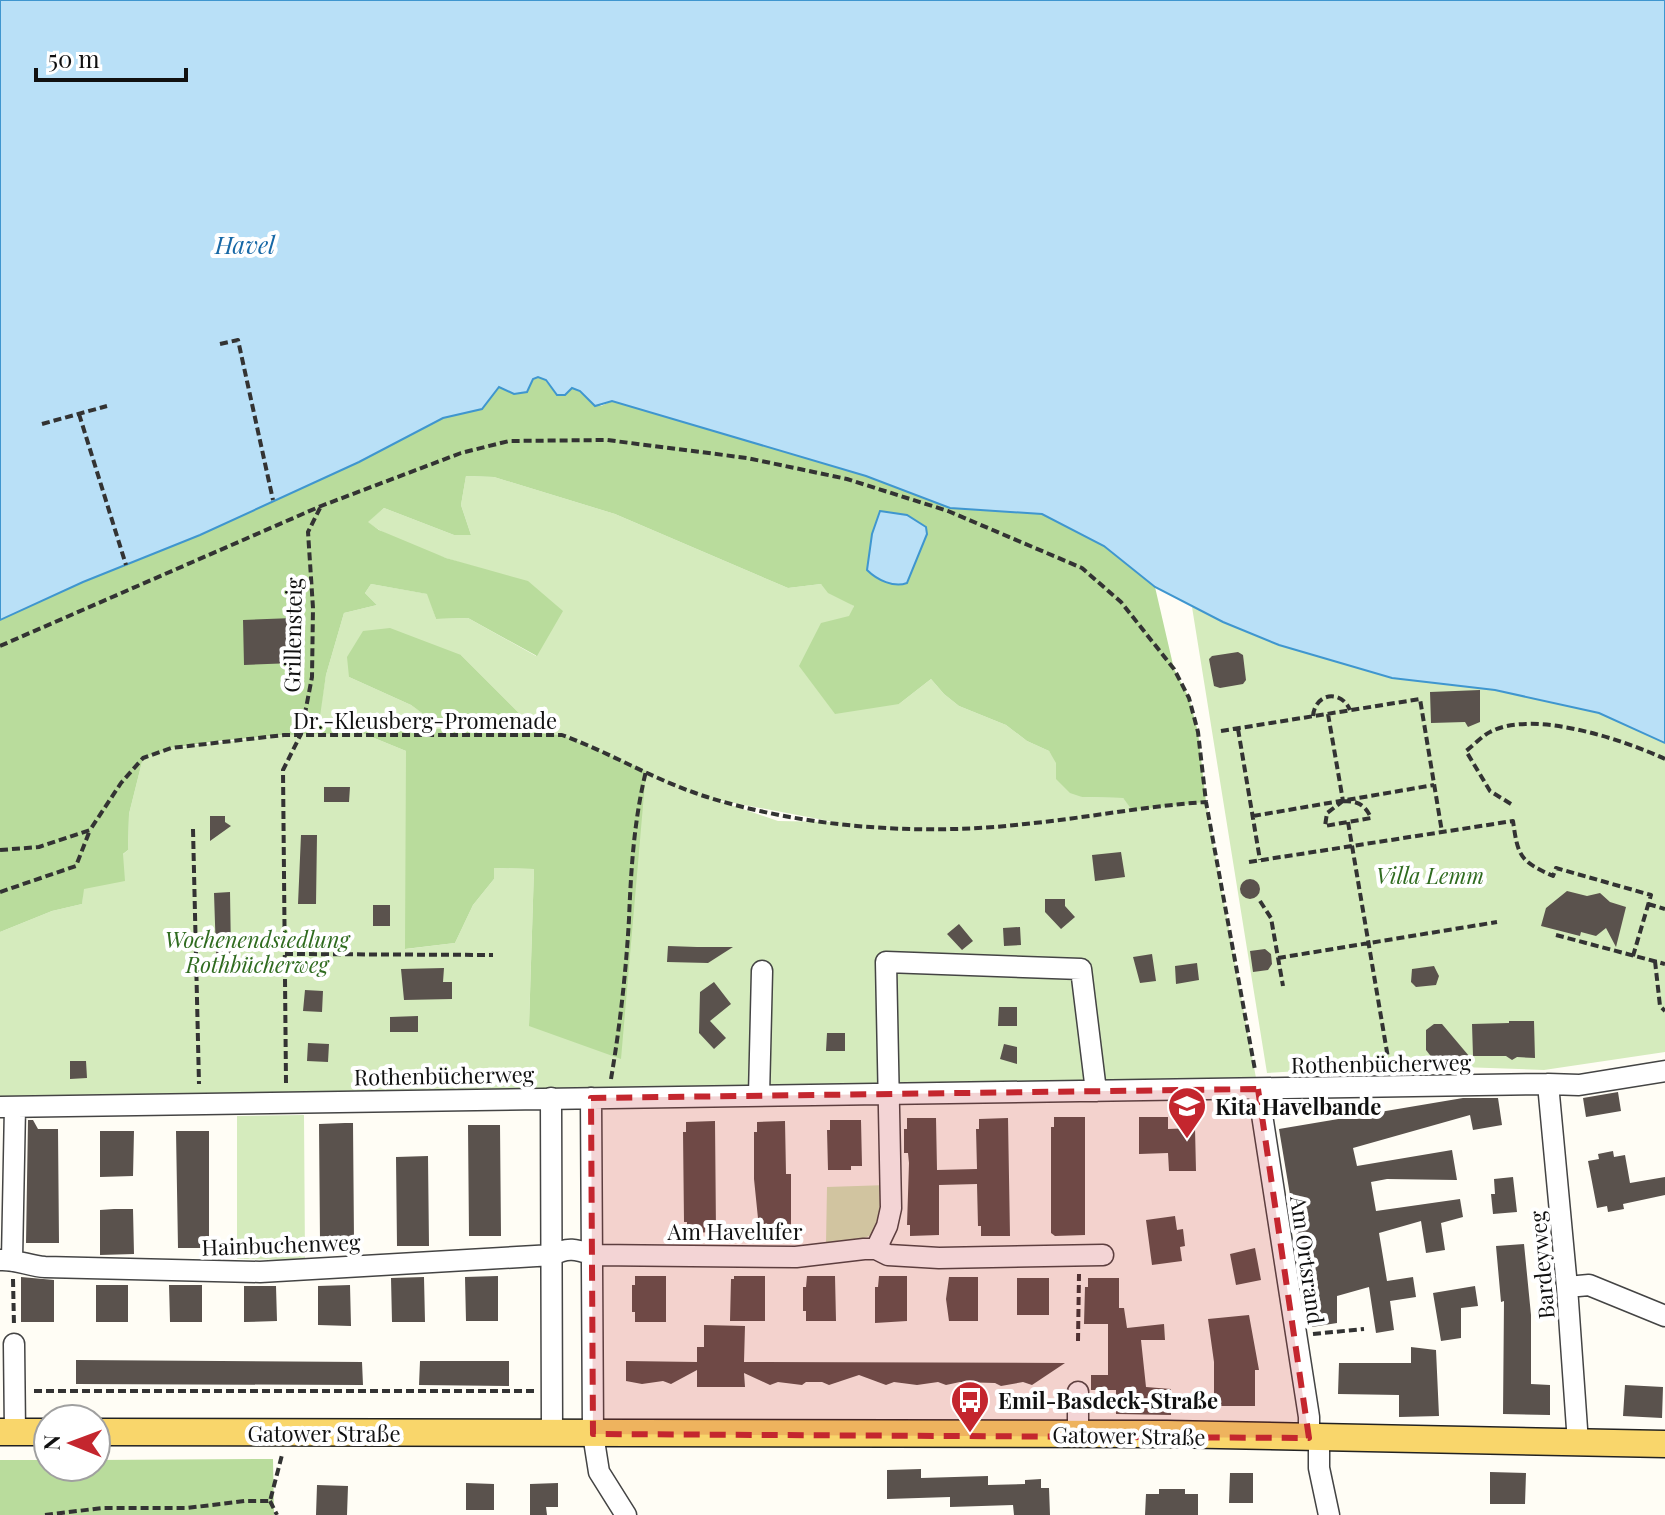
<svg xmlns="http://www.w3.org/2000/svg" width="1665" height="1515" viewBox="0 0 1665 1515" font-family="'Playfair Display',serif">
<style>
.green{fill:#d5ebbd;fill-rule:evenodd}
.forest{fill:#b9dc9c}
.water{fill:#b9e0f7;stroke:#3f96cf;stroke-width:2}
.building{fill:#5a524d}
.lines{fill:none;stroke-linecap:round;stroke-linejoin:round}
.minor-casing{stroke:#444;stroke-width:23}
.major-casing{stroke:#222;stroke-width:29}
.path{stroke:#333;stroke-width:4;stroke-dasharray:8 4;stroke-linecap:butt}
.minor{stroke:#fff;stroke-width:20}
.major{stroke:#f9d66b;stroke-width:26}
.marked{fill:#c4262e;fill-opacity:0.2;stroke:#c4262e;stroke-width:6;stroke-dasharray:16 10;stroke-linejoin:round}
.labels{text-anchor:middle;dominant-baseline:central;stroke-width:8;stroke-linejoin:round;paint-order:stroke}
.street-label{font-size:22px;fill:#111;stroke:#fff}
.park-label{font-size:22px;font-style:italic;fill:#2f6b1f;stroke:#fff}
.poi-label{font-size:22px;font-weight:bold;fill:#111;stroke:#fff;text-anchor:start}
.water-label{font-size:24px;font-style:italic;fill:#1768a6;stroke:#fff}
</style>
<rect width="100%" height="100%" fill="#fffdf5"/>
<path class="green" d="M466 476 494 477 615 514 788 588 821 584 854 606 850 616 899 704 931 679 944 694 959 706 1006 725 1027 741 1049 751 1082 797 1123 798 1132 809 1206 802 1258 1089 0 1105V932L52 911 82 904 83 889 128 850 129 814 143 758 171 748 284 735 362 733 406 751V949L455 943 473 905 494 879V868L534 869 529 1025 645 771 562 735 539 733 461 655 349 677 411 705 446 729 318 723 326 675 344 613 377 605 365 593 371 584 428 594 436 619 468 618 536 656 528 582C478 567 409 552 367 522L384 508 454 535H471L461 505ZM713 799 834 822 778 821Z
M1192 607 1279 645 1392 678 1495 690 1599 713 1665 743V1052L1544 1070 1403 1065 1267 1073Z
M304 1115 305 1260 237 1259V1116Z
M888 1185C888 1237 873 1240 826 1244L827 1187Z"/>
<path class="forest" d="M538 377 545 380 557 395H565L572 388C580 389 592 401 601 406L612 401 866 476 950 508 1042 514 1104 546 1155 587 1174 669 1189 698 1198 732 1206 802 1132 810 1123 798 1082 797 1070 793 1056 779V763L1049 751 1027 741 1006 725 959 706 944 694 931 679 899 704 835 714 799 666 821 623 849 616 854 606 828 593 821 584 788 588 615 514 494 477 466 476 461 505 471 535H454L384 508 368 522 379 530 446 558 528 581 563 611 537 656 468 618 436 619 427 594 371 584 365 593 377 605 344 613 326 675 319 723 444 729 411 705 349 677 347 657 363 631 390 628 461 655 539 733 562 735 646 771 621 1059 529 1026 534 869 494 868V879L473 905 455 943 405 949 406 751 362 733 284 735 217 741 171 748 143 758 129 814 128 850 123 854 125 881 84 889 82 904 52 911 0 932V620L83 582 200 535 359 462 443 418 453 415 499 386 514 394 529 388 533 379Z
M273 1459 274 1515H0V1460H48V1467H96V1460Z"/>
<path class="water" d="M0 0H1665V743L1599 713 1495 690 1392 678 1279 645 1223 622 1155 587 1104 546 1042 514 950 508 866 476 612 401 595 406 580 391 572 388 565 395H557L546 380 538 377 533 379 527 392 514 394 499 387 482 409 443 418 359 462 200 535 83 582 0 620Z
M880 511 907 515 926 527 927 534 907 583C894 588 877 580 867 570L872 534Z"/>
<path class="building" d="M293 618 294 663 244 665 243 620Z
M1238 652 1243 655 1246 680 1243 684 1220 688 1214 686 1209 659 1212 656Z
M1480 690V722L1468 727 1465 722 1431 723 1430 692Z
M324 787H350L349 802H324Z
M210 816H225V822L231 826 210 841Z
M301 835H317L316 904H298Z
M1121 852 1125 877 1095 881 1092 855Z
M1240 889a10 10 0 1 1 20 0a10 10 0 1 1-20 0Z
M1567 891 1587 896 1600 893 1610 902 1626 907 1616 947 1606 928 1596 936 1581 932 1580 936 1541 926 1546 908Z
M230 892 231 954H216L214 893Z
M1045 899H1065V906L1075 917 1061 929 1045 912Z
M373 905H390V926H373Z
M959 924 973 941 962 950 947 934Z
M1020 927 1021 945 1004 946 1003 928Z
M668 946 697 947H733L708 963 667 962Z
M1265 949 1271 954 1272 964 1268 970 1253 972 1250 951Z
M1152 954 1156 981 1140 983 1133 957Z
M1197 963 1199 980 1176 984 1175 966Z
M1434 966 1439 976 1436 985 1416 987 1411 982 1412 969Z
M444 968 443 982H452V999L404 1000 401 969Z
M714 982 731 1004 710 1021 726 1038 714 1049 699 1033 700 992Z
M305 990 323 991 322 1012 303 1011Z
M999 1007H1017V1026H998Z
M418 1016V1032H390V1017Z
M1509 1021H1534L1535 1058 1517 1057 1512 1060 1506 1056H1473L1472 1024 1509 1023Z
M1434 1024H1442L1469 1056 1433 1059 1426 1050V1030Z
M827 1033H845V1051H826Z
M308 1043 329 1044 328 1062 307 1061Z
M1004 1044 1017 1047V1064L1000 1059Z
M70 1061H86L87 1078 70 1079Z
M1618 1092 1621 1111 1586 1117 1583 1098Z
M1463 1098H1498L1502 1125 1473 1130 1470 1115 1353 1148 1357 1166 1452 1150 1457 1180 1387 1179 1371 1182 1376 1211 1460 1199 1463 1217 1441 1223 1445 1250 1426 1253 1421 1221 1379 1233 1387 1281 1413 1277 1416 1297 1390 1301 1394 1330 1376 1333 1369 1287 1337 1296V1323L1312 1327 1279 1129Z
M1054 1117H1085V1235L1055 1236 1051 1233V1127H1054Z
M1139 1117H1168V1129L1195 1128 1196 1171H1169L1168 1153 1139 1154Z
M907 1118H936L937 1170 977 1169 976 1129H979V1119L1008 1118 1010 1236H981V1226H978L977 1184 939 1185V1235L910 1236V1225H907L909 1163 908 1153H904V1129H907Z
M28 1120H33L38 1129H58L59 1243H26Z
M830 1120H861L862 1166H851V1170H828L827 1130H830Z
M715 1121 716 1232 687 1233V1222H684L683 1132H686V1122Z
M785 1121 786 1174H791V1237L760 1238 754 1179V1132H757V1122Z
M345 1123H353L354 1241 320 1242 319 1124Z
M468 1125H500L501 1236H469Z
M100 1131H134L133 1176 100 1177Z
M176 1131H209V1248H178Z
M1613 1151 1614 1157 1625 1155 1630 1183 1665 1177V1195L1623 1204 1624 1209 1608 1212 1607 1206 1597 1208 1588 1161 1599 1159 1598 1154Z
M428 1156 429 1246H397L396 1157Z
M1513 1177 1517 1212 1493 1214 1491 1194H1495L1494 1179Z
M114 1209H133L134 1254 100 1255V1210Z
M1175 1216 1177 1230 1183 1229 1185 1246 1180 1247 1182 1261 1152 1265 1146 1220Z
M1524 1244 1531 1315V1384L1550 1385V1415L1503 1414 1504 1301 1501 1302 1496 1246Z
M1255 1248 1261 1280 1236 1285 1230 1254Z
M498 1276V1321H466L465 1277Z
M635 1276H666V1322H635V1312H632V1285H635Z
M734 1276H765V1321H730L731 1279H734Z
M807 1276H835L836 1321H806V1311H803V1287H806Z
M879 1276H907V1321L875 1323V1287H878Z
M21 1277 54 1280V1322H21Z
M424 1277 425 1322H392L391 1278Z
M949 1277H978V1321H949L946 1299Z
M1017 1278H1049V1315H1017Z
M1088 1278H1119V1308H1124L1127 1328 1164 1324 1165 1340H1141L1146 1387 1171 1389V1415L1116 1414V1390H1091V1375H1108V1324H1084L1085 1287H1088Z
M96 1285H128V1322H96Z
M169 1285H202V1322H170Z
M350 1285 351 1326 318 1325V1286Z
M244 1286H276L277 1321 244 1322Z
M1475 1286 1478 1306 1461 1308V1338L1441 1341 1433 1293Z
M1249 1315 1259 1370H1255V1406H1214V1362L1208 1319Z
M704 1325 745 1326 744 1362 1065 1363 1032 1385 1023 1382 1001 1386 995 1383 960 1382 946 1385 938 1382 917 1385 894 1382 886 1385 859 1375 829 1385 822 1382H806L802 1385 778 1382 770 1385 744 1373 745 1387H697V1370L671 1384 663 1381 642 1384 626 1381V1361L697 1362V1347H704Z
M1411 1347 1436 1350 1439 1416 1399 1417V1395L1338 1394 1339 1363H1411Z
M76 1360 362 1362 363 1385 76 1384Z
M420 1361H509V1386L419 1385Z
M1625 1385 1663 1387 1662 1418 1623 1416Z
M921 1469V1478L988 1476V1485L1025 1484V1480L1041 1479V1488H1049L1050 1515H1014L1013 1505 950 1507V1497L887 1499V1470Z
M1490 1472 1526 1473 1525 1504H1490Z
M1230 1473H1253V1503H1229Z
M466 1483 494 1484V1510H466Z
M558 1483V1507H546L547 1515H530V1484Z
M317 1485 348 1486 347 1515H316Z
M1159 1489H1185V1494H1198V1515H1145L1146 1494H1159Z"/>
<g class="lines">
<defs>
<path id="minor" d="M1548 1084 1567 1287 1578 1443
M1258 1089 1309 1417V1438
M759 1096 762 971
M551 1098 552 1433
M591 1098 593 1434 599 1472 626 1515
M0 1107 1548 1084 1579 1085 1665 1071
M876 1249 887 1226 891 1208 886 962 1081 969 1096 1091
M12 1259 15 1107
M0 1260C16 1259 29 1266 45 1267L260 1272 553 1255C568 1246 578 1250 594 1255L796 1257 864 1249H876L888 1255 939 1258 1103 1255
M1567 1287 1589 1285 1665 1316
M14 1344 15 1432
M1078 1434V1392
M1319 1438V1468L1329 1515"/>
<path id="major" d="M0 1432H48
M96 1432 1167 1434 1665 1444"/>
</defs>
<use href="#minor" class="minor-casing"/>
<use href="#major" class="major-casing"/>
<path class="path" d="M220 344 238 340 273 500
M79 414 126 565
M42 424 107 406
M0 646 321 506 461 453 509 441 607 440 747 458 847 479 948 511 1082 568 1121 602 1174 669 1189 698 1198 732 1206 802 1255 1070
M1328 714 1343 801
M1313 716C1315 693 1341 689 1350 710
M1238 729 1260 860
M1221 731 1420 699 1442 832
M1343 801C1357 801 1365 804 1371 818L1325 826 1327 813Z
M1511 804 1490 791 1466 751C1474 745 1482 736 1490 732 1533 709 1624 740 1665 759
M1253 816 1434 785
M1348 822 1388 1058
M193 829 199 1084
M0 850 39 847 90 830 121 783 143 758 171 748 284 735H562C611 753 656 781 707 797 807 828 921 836 1025 824 1086 818 1145 806 1206 802
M1249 862 1513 821C1518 857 1520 861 1553 876L1556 868 1651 895 1633 956
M0 892 76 866 90 830
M1260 901 1271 918 1283 986
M1648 904 1665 909
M1556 935 1665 964
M285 954 493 955
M1278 958 1497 922
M1655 961 1660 1006 1665 1011
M611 1079C620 1026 626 972 629 919 631 869 634 820 646 771
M286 1083 283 770 301 734 312 677 313 608 308 532 320 508
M13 1279 14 1326
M1313 1334 1364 1329
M1078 1341 1079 1274
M34 1391H534
M270 1501 277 1515
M45 1515 102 1508H187L245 1501H270L282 1455"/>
<use href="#minor" class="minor"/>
<use href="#major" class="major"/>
</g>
<path class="marked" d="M1258 1089 1309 1438 593 1434 591 1098Z"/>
<defs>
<symbol id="school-pin" viewBox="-11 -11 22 30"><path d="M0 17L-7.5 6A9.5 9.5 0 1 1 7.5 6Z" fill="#c4262e" stroke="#fff"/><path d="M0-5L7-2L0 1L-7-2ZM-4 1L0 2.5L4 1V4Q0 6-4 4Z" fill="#fff"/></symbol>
<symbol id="bus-pin" viewBox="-11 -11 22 30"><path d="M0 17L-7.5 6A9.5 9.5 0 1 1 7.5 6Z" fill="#c4262e" stroke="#fff"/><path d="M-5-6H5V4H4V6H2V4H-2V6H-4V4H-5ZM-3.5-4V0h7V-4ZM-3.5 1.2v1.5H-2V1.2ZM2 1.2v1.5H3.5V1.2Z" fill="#fff"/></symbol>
</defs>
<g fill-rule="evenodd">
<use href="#school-pin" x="1165" y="1084" width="44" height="60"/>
<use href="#bus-pin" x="948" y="1378" width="44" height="60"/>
</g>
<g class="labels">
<g class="street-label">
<text transform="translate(292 635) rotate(-89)">Grillensteig</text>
<text x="425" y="720">Dr.-Kleusberg-Promenade</text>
<text transform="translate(1381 1063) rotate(-1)">Rothenbücherweg</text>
<text transform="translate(444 1075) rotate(-1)">Rothenbücherweg</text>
<text x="735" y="1231">Am Havelufer</text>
<text transform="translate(281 1244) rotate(-2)">Hainbuchenweg</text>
<text transform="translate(1308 1260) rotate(82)">Am Ortsrand</text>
<text transform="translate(1541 1265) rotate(-95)">Bardeyweg</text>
<text x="324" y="1433">Gatower Straße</text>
<text transform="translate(1129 1435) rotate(1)">Gatower Straße</text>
</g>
<g class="park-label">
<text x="1430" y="875">Villa Lemm</text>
<text x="257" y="939">Wochenendsiedlung<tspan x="257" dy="25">Rothbücherweg</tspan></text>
</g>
<g class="poi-label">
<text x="1215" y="1106">Kita Havelbande</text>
<text x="998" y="1400">Emil-Basdeck-Straße</text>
</g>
<g class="water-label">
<text x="245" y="244">Havel</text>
</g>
</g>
<g transform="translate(72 1443) rotate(271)"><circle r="38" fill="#ffffff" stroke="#a0a0a0" stroke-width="2"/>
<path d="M0-6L14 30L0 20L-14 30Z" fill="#c4262e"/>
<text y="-12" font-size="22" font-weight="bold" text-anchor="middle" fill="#111111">N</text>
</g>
<path d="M36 68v12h150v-12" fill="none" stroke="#111111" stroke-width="4"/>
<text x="48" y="68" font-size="24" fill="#111111" stroke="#ffffff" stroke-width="6" paint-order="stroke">50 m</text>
</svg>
